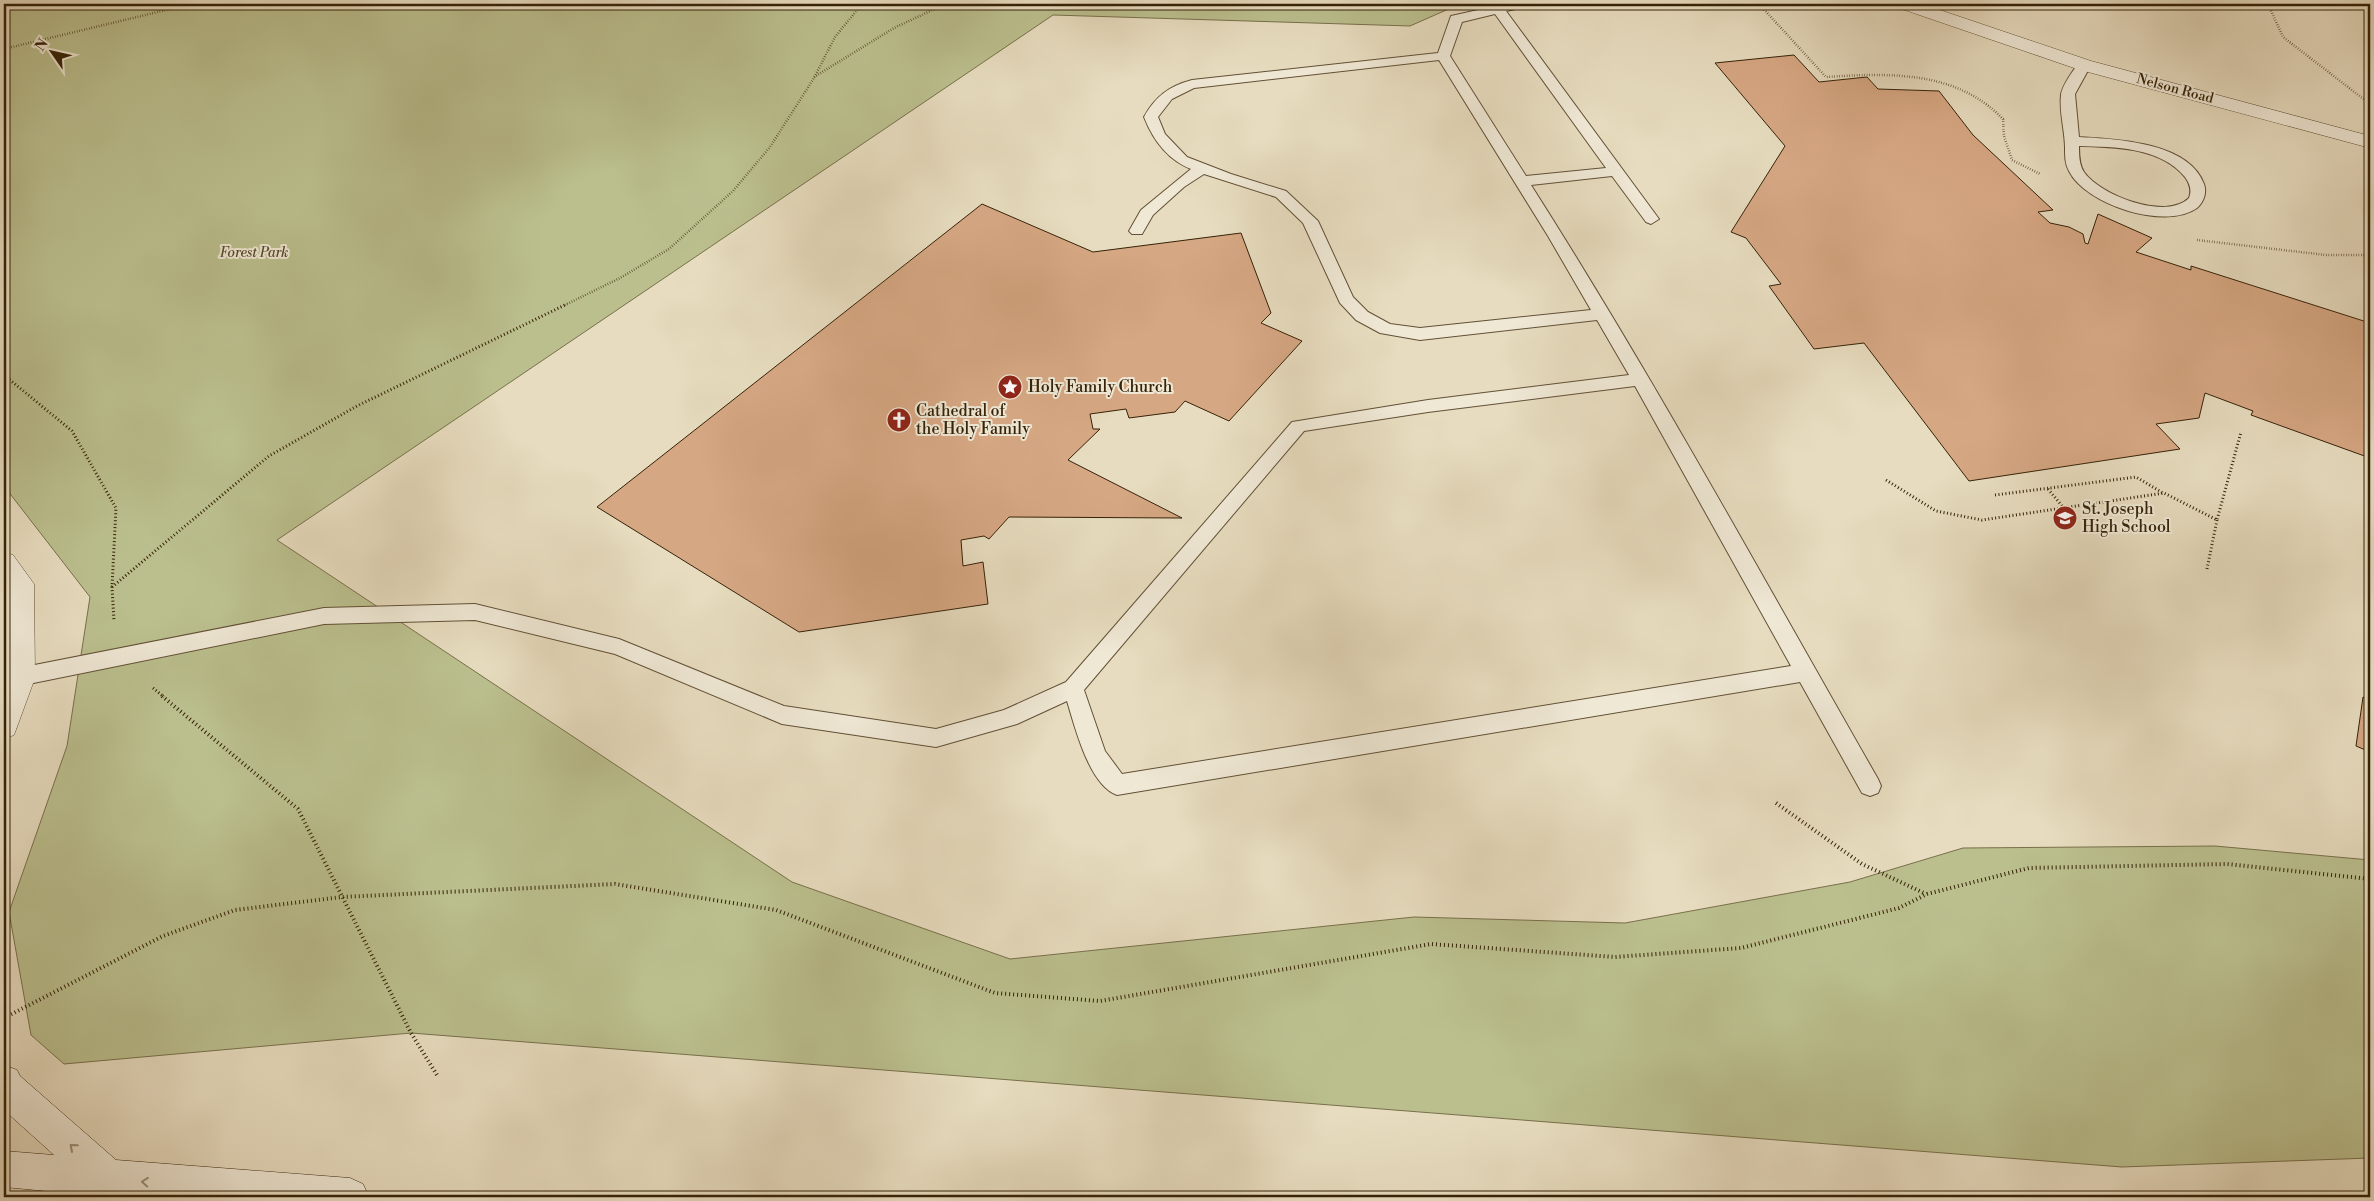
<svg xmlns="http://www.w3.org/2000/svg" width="2374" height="1201" viewBox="0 0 2374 1201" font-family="'Libre Bodoni',serif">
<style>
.green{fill:#bbbf8e;stroke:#78704b}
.building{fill:#d6a783;stroke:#352208}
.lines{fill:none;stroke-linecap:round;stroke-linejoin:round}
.service-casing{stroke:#625036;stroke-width:2}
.minor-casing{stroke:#625036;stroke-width:1}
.tertiary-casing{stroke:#625036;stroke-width:1}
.secondary-casing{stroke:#352208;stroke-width:1}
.path-far2{stroke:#352208;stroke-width:2.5;stroke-dasharray:0.5 2;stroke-linecap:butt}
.path-far1{stroke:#352208;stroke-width:3;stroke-dasharray:1 2.5;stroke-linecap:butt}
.path{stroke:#352208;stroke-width:4;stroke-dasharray:1 3;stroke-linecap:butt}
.service{fill:#efe8d5;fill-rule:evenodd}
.minor{fill:#efe8d5;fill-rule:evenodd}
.tertiary{fill:#efe8d5;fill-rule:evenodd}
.secondary{fill:#efe8d5;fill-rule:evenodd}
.oneway{stroke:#9b8f79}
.labels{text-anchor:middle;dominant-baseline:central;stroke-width:4;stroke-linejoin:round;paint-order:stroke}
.far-street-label{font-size:14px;fill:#352208;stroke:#efe8d5}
.far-park-label{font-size:14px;font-style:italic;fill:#56492a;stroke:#efe8d5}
.poi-label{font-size:16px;fill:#352208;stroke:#efe8d5;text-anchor:start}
</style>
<rect width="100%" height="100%" fill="#e7dcbf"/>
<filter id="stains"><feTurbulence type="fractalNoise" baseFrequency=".004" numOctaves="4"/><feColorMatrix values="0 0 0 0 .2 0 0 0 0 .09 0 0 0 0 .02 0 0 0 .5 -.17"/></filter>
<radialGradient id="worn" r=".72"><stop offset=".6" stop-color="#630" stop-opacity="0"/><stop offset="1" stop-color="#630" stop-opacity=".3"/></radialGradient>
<path class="green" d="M4 4H1460L1410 26 1053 15 277 540 792 882 1010 959 1414 917 1625 923 1850 882 1963 848 2215 846 2370 860V1158L2122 1167 411 1033 64 1064 31 1035 9 912 67 746 90 597 4 486Z"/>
<path class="building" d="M1794 55 1819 82 1867 77 1878 89 1939 91 1973 135 2053 210 2038 212 2050 223 2069 227 2083 234 2085 243 2088 244 2098 214 2152 238 2136 252 2191 270V266L2370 323V458L2251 415 2253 411 2205 393 2199 418 2156 424 2180 449 1969 481 1864 343 1814 349 1769 286 1781 284 1746 238 1731 232 1785 146 1715 63Z
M982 204 1093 252 1241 233 1271 313 1261 323 1302 341 1229 421 1185 401 1175 412 1129 418 1126 409 1090 414 1093 429H1100L1068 460 1182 518 1009 517 989 539 984 536 961 540 963 566 983 562 988 604 799 632 597 507Z
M2363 697 2370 701V752L2356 746Z"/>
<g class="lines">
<defs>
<path id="service" d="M1505 4H1526L1525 7 1506 11 1659 219 1651 224 1646 222 1612 176 1531 185C1654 378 1764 580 1878 779L1881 786 1878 793 1870 796 1862 793 1800 682 1117 795C1089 785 1075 727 1067 701L1017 724 936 747 782 724 615 654 475 620 324 624 4 689V671L324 608 475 604 619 639 784 706 936 729 1004 710 1066 682 1292 422 1428 400 1629 375 1597 320 1420 340 1380 333 1356 320 1340 303 1303 223 1276 197 1204 174 1184 187 1153 215 1142 234H1132L1129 231 1141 210 1191 169C1168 160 1153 140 1144 117 1155 97 1169 86 1192 80L1438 53 1451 16ZM1495 14 1606 168 1526 176 1450 56 1462 22ZM1439 60 1548 236 1591 310 1420 328 1390 324 1368 312 1353 297 1318 221 1286 191 1231 174 1187 157 1165 134 1158 117 1172 99 1194 88ZM1635 386 1791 666 1122 774 1105 751 1084 690 1304 431 1428 412Z
M2084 61 2091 65 2075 94 2079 137C2116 139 2189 142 2204 184 2207 192 2204 202 2197 208 2165 231 2085 204 2069 171 2065 164 2065 156 2065 148 2065 131 2059 112 2061 95 2062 85 2074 70 2079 62ZM2079 146C2115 147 2160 147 2185 177 2190 184 2192 190 2189 198 2166 221 2100 195 2084 172 2079 165 2079 154 2079 146Z"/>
<path id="minor" d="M4 552 13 555 34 584 35 678 14 735 4 739V686L7 678 6 586 4 582Z"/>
<path id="tertiary" d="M1896 4H1922L2091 61 2370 136V148L2077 69 1899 8Z"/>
<path id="secondary" d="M4 1065 17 1070 20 1076 116 1160 350 1178 363 1184 369 1197H109L4 1187V1151L54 1155 4 1110Z"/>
</defs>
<use href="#service" class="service-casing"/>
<use href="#minor" class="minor-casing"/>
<use href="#tertiary" class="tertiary-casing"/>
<use href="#secondary" class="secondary-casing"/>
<path class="path-far2" d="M1759 4 1826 77C1889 73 1956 70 2003 119L2004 136 2012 160 2040 174
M2268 4 2283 37 2370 104
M4 49 166 10 204 4
M814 77 894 28 945 4
M2197 240 2326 255H2370
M565 305 620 278 669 249 733 191 770 147 814 78 835 37 862 4"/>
<path class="path-far1" d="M4 375 72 431 116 508 112 587 114 621
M1886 480 1936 511 1982 520 2164 493 2217 520 2241 432
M2048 489 2063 507
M1995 495 2136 477 2163 493
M2207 569 2217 520
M112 587 269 456 357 406 567 304
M153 688 164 697"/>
<path class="path" d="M162 696 298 809 411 1033 437 1075
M1776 803 1862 864 1926 894
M4 1018 163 936 235 910 342 897 615 884 776 910 995 993 1100 1001 1431 944 1615 957 1741 948 1899 908 1927 894 2029 868 2227 864 2370 879"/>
<use href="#service" class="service"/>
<use href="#minor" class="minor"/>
<use href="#tertiary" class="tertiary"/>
<use href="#secondary" class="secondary"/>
</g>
<defs><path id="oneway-chevron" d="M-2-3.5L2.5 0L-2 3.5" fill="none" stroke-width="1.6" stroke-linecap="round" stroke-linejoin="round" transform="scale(1.25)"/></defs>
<g class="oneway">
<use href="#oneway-chevron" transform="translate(73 1147) rotate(-139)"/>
<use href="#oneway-chevron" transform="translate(145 1182) rotate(-176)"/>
</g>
<defs>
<symbol id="sight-disc" viewBox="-11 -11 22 22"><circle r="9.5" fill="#8f2418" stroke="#efe8d5"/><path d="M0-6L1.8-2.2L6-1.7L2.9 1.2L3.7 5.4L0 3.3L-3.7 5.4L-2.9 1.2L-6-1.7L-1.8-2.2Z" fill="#fff"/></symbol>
<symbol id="church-disc" viewBox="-11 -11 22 22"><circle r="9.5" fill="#8f2418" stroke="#efe8d5"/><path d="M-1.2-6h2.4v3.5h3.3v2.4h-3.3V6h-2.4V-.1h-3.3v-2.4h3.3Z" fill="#fff"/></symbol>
<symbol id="school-disc" viewBox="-11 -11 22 22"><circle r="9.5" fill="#8f2418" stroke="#efe8d5"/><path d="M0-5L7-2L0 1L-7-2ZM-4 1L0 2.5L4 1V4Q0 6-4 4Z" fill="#fff"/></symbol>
</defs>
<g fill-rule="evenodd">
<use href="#sight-disc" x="996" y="373" width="28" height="28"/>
<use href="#church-disc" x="885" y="406" width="28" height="28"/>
<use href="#school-disc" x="2051" y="504" width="28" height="28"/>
</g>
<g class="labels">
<g class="far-street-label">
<text transform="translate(2175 89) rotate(15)">Nelson Road</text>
</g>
<g class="far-park-label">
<text x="254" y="253">Forest Park</text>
</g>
<g class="poi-label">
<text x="1028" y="387">Holy Family Church</text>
<text x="916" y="411">Cathedral of<tspan x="916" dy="18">the Holy Family</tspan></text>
<text x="2082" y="509">St. Joseph<tspan x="2082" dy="18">High School</tspan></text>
</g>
</g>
<rect width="2374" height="1201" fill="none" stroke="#e7dcbf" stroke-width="20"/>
<rect x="5" y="5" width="2364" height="1191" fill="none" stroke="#352208" stroke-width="2.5"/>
<rect x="10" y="10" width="2354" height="1181" fill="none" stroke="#352208"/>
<g transform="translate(52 52) rotate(304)" stroke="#efe8d5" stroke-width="4" paint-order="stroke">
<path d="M0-4L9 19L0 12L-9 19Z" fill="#352208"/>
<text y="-8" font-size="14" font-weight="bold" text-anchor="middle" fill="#352208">N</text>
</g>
<rect width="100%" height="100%" filter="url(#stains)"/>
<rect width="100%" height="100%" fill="url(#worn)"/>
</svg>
